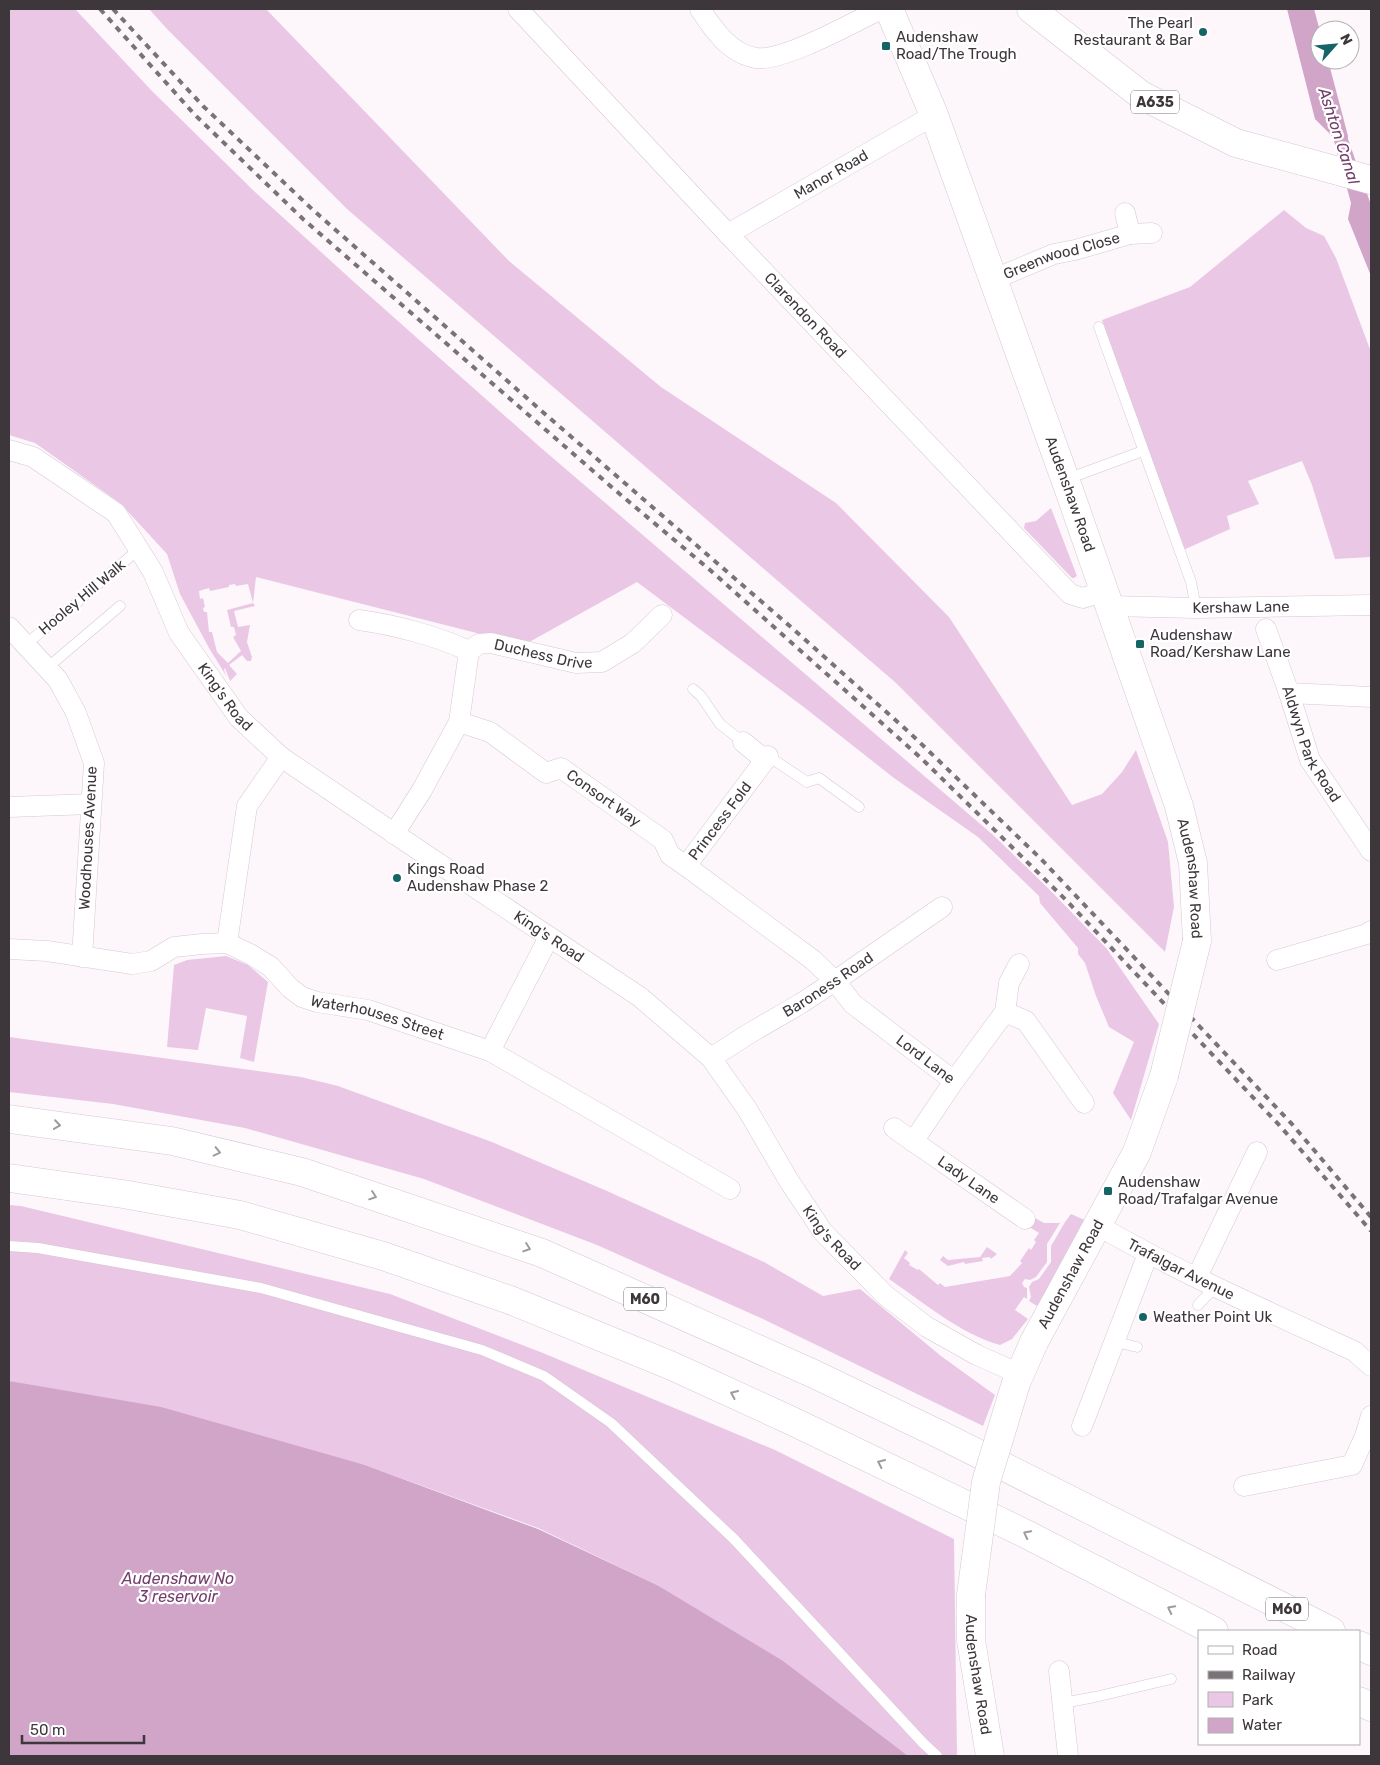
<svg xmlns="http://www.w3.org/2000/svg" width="1380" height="1765" viewBox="0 0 1380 1765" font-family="Rubik,sans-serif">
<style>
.green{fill:#eac7e4;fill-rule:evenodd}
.water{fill:#d0a5c8}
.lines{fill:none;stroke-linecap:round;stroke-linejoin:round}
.service-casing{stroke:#d6c7d3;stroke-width:11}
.minor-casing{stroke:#d6c7d3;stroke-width:21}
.secondary-casing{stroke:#d6c7d3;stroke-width:29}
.trunk-casing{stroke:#d6c7d3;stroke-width:29}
.motorway-casing{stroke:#d6c7d3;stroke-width:29}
.service{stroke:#fff;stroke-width:10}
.minor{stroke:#fff;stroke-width:20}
.secondary{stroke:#fff;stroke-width:28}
.trunk{stroke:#fff;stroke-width:28}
.motorway{stroke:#fff;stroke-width:28}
.rail{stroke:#797377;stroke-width:4;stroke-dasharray:6 6;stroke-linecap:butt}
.secondary-bridge-casing{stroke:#d6c7d3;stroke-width:29;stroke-linecap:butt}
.secondary-bridge{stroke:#fff;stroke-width:28}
.oneway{stroke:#9e9b9d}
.poi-dot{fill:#166566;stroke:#fff;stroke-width:2}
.labels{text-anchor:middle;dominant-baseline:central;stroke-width:4.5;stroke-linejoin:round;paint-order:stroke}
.shield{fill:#fff;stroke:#777376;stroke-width:1}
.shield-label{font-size:14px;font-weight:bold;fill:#3d373b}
.poi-label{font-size:15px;fill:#3d373b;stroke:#fff;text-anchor:start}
.street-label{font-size:15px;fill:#3d373b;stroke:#fff}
.water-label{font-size:16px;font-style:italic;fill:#733d6c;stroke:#fff}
</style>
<rect width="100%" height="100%" fill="#fdf7fc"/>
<path class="green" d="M9 9H75L152 91 255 192 354 282 540 447 992 834 1050 890 1107 949 1159 1024 1131 1120 1113 1093 1134 1042 1109 1027 1096 996 1085 963 1078 954V948L1040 903 1039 896 978 837 894 778 805 708 637 582 524 645 256 577 253 603 255 606 234 611 238 627 250 625 247 642 252 657 251 661H247L242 655 229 665 237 674 230 681 225 668 224 670 227 677 209 648 180 594 167 554 120 503 35 443 9 435ZM235 584 236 586 248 584 253 603 227 610 231 627H234L236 635 233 637 241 651 228 663 217 652 212 632H209L207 612H204L203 608 205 607 203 598 200 599 199 591 209 588 210 591 229 587V585Z
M149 9H266L509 261 661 387 836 503 949 617 1072 805 1102 794 1122 772 1136 750 1168 842 1174 907 1165 952 896 683 347 209 168 30Z
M1284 210 1306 228 1324 236 1336 258 1371 352V557L1335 559 1312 485 1302 461 1248 481 1259 504 1227 516 1230 529 1181 551 1102 320 1190 287Z
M1051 508 1077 576 1074 578H1072L1024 528 1025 523 1036 521Z
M226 956 248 965 268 982 254 1062 240 1058 247 1016 206 1008 198 1050 167 1047 174 965 187 960Z
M9 1037 301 1077 338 1086 492 1142 607 1191 764 1262 823 1296 860 1289 941 1356 995 1395 983 1426 763 1319 597 1245 424 1179 245 1128 113 1104 9 1092Z
M9 1205 21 1206 390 1294 543 1353 775 1450 954 1539 957 1756H908L657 1585 538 1528 365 1465 9 1381Z
M1071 1214 1087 1221 1037 1306 1029 1301 1031 1297 1029 1287 1032 1282 1039 1279 1051 1262V1246L1065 1222Z
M1033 1217 1044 1223H1060L1047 1244V1262L1036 1277 1030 1280 1025 1279 1022 1283 1024 1287 1027 1288V1299L1024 1297 1015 1310 1028 1319 1012 1339 1000 1345C960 1334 923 1302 889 1279L905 1250 908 1253 904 1258 910 1263 909 1265 918 1270 919 1269 938 1285 940 1283 945 1287 1010 1276 1022 1263 1020 1261 1029 1248 1031 1250 1036 1242 1034 1240 1039 1233 1026 1225Z
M987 1247 997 1254 991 1259 990 1257 982 1258 983 1261 965 1264 964 1262 948 1266 940 1260 943 1256 948 1260 980 1257Z"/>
<path class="water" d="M1287 9H1314L1320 31V60H1328L1348 136V139L1371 205V276L1348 219 1351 203 1333 137 1315 119Z
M9 1381 161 1407 365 1465 538 1529 657 1585 783 1661 908 1756H9Z"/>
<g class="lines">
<defs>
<path id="service" d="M1099 327 1191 582 1196 608
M1067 479 1143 451
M26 644 74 605 139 549
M47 668 120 606
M693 689 701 696 720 724 743 742
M768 756 807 782 819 778 859 807
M9 1246 38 1248 261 1288 482 1350 544 1376 611 1423 734 1539 923 1743 937 1756
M1198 1305 1215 1287
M1116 1342 1137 1347
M1063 1703 1095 1697 1171 1679"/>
<g id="minor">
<path id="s1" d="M518 9 728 234 1070 594 1083 598 1105 591"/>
<path d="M700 9C713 29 730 54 756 58 783 62 854 22 881 9"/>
<path d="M1125 213 1130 234"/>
<path id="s2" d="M728 234 934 115"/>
<path id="s3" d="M992 280 1054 254 1075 250 1130 234 1152 233"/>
<path id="s4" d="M9 450 33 457 116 513 153 572 179 633 239 718 281 757 426 855 640 997 711 1058 747 1109 789 1181 823 1232 885 1295 927 1327 977 1355 1020 1374"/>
<path id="s5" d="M1110 606 1196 608 1371 605"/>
<path d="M359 620C395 625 437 636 469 651L459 722 422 790 394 834"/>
<path d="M9 627 58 680 76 713 94 763 82 957"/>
<path id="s6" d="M1266 629 1289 693 1310 760 1371 851"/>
<path id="s7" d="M469 651 479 644 491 643 576 663 602 662 633 643 662 615"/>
<path d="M1289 693 1371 697"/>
<path id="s8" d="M459 722 490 732 546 773 561 768 663 840 670 855 686 866"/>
<path d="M743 742 765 760"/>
<path id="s9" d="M768 756 686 866 813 960 835 981 853 1004 954 1081 1005 1012 1026 1021 1084 1103"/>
<path d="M9 807 91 804"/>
<path d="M227 943 247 806 281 757"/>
<path id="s10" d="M9 949 47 951 132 964 151 961 174 947 202 944 227 943 250 954 271 967 290 988 302 997 317 1002 368 1010 490 1051 730 1189"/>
<path d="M1277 960 1367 934 1371 931"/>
<path d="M1005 1012 1009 983 1019 964"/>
<path d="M490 1051 549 937"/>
<path id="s11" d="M711 1058 750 1033 800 1004 835 981 942 907"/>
<path id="s12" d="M894 1128 1025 1219"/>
<path d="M913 1142 954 1081"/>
<path id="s13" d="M1097 1225C1180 1273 1267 1311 1354 1351L1371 1366"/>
<path d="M1197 1277 1257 1152"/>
<path d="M1082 1426 1148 1254"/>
<path d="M1244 1486 1352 1465 1365 1436 1371 1416"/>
<path d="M1059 1671 1068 1756"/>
</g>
<g id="secondary">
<path id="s14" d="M889 9 934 115 1069 490 1179 806 1193 863 1197 941"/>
<path id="s15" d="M1016 1383 1034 1342 1137 1152 1164 1076"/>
<path id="s16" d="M971 1595V1640L990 1756"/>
</g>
<path id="trunk" d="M1031 9 1141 95 1236 143 1371 180"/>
<path id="motorway" d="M9 1119 172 1141 302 1172 542 1253 814 1374 941 1435 1331 1631
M9 1178 123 1194 240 1215 383 1256 510 1300 672 1366 792 1421 1026 1534 1214 1631
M1359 1645 1371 1651
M1359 1701 1371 1707"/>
</defs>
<use href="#service" class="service-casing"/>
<use href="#minor" class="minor-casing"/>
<use href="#secondary" class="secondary-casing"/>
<use href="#trunk" class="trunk-casing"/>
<use href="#motorway" class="motorway-casing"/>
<use href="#service" class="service"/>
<use href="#minor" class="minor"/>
<use href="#secondary" class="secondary"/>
<use href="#trunk" class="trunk"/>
<use href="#motorway" class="motorway"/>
<path class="rail" d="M100 9 195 115 303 219 615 490 710 570 921 758 1066 900 1281 1127 1371 1231
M113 9 203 106 313 210 545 414 792 628 911 734 1041 859 1291 1123 1371 1217"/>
<defs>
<path id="secondary-bridge" d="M1164 1076 1197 941
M971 1595 986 1482 1016 1383"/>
</defs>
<use href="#secondary-bridge" class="secondary-bridge-casing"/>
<use href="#secondary-bridge" class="secondary-bridge"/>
</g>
<defs><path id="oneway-chevron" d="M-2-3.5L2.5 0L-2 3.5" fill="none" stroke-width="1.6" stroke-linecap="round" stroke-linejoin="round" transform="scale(1.25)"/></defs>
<g class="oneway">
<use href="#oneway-chevron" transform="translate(57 1125) rotate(8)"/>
<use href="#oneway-chevron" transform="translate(217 1152) rotate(13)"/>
<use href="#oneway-chevron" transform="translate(373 1196) rotate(19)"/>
<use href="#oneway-chevron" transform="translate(527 1248) rotate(19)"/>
<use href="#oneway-chevron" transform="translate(734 1394) rotate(-156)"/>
<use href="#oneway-chevron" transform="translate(881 1463) rotate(-155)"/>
<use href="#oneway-chevron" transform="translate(1027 1534) rotate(-153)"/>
<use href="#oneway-chevron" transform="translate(1171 1609) rotate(-153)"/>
</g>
<g class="poi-dot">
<circle cx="1203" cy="32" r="5"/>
<rect x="881" y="41" width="10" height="10" rx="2.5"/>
<rect x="1135" y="639" width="10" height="10" rx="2.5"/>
<circle cx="397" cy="878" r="5"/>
<rect x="1103" y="1186" width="10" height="10" rx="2.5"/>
<circle cx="1143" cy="1317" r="5"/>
</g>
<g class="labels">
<g class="shield">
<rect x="1131" y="90.5" width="48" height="23" rx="4"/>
<rect x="624" y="1287.5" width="42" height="23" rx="4"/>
<rect x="1266" y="1597.5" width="42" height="23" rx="4"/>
</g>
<g class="shield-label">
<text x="1155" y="102">A635</text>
<text x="645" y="1299">M60</text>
<text x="1287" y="1609">M60</text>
</g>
<g class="poi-label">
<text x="1193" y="23" text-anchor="end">The Pearl<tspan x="1193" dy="17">Restaurant &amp; Bar</tspan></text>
<text x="896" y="37">Audenshaw<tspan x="896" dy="17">Road/The Trough</tspan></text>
<text x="1150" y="635">Audenshaw<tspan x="1150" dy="17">Road/Kershaw Lane</tspan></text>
<text x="407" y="869">Kings Road<tspan x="407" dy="17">Audenshaw Phase 2</tspan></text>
<text x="1118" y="1182">Audenshaw<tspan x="1118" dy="17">Road/Trafalgar Avenue</tspan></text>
<text x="1153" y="1317">Weather Point Uk</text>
</g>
<g class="street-label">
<text stroke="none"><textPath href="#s2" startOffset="119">Manor Road</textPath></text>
<text stroke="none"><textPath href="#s3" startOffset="74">Greenwood Close</textPath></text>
<text stroke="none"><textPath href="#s1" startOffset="420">Clarendon Road</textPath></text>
<text stroke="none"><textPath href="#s14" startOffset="518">Audenshaw Road</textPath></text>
<text transform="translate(82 597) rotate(-40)">Hooley Hill Walk</text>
<text stroke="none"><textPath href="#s5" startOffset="131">Kershaw Lane</textPath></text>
<text stroke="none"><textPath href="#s7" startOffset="78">Duchess Drive</textPath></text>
<text stroke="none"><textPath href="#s4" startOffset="340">King's Road</textPath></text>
<text stroke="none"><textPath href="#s6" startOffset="124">Aldwyn Park Road</textPath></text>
<text stroke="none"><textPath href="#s8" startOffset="170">Consort Way</textPath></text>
<text transform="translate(720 821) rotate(-53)">Princess Fold</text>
<text transform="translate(88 838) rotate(-87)">Woodhouses Avenue</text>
<text stroke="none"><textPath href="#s14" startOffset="922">Audenshaw Road</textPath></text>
<text stroke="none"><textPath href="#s4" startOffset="745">King's Road</textPath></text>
<text stroke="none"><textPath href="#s11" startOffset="138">Baroness Road</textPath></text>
<text stroke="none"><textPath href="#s10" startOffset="395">Waterhouses Street</textPath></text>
<text stroke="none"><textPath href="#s9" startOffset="446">Lord Lane</textPath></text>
<text stroke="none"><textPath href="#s12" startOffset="91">Lady Lane</textPath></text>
<text stroke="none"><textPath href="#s4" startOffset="1165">King's Road</textPath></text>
<text stroke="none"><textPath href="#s13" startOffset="95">Trafalgar Avenue</textPath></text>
<text stroke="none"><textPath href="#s15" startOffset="122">Audenshaw Road</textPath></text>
<text stroke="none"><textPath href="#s16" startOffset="80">Audenshaw Road</textPath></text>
</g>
<g class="water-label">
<text transform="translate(1339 136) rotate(72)">Ashton Canal</text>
<text x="178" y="1578">Audenshaw No<tspan x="178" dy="18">3 reservoir</tspan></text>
</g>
</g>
<rect width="1380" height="1765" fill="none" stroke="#3d373b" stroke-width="20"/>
<rect x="1198" y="1630" width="162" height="115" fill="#ffffff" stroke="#b1afb1"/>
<rect x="1208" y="1646" width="25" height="8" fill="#ffffff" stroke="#b1afb1"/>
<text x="1242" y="1655" font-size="15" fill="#3d373b">Road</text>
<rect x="1208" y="1671" width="25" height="8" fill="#797377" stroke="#b1afb1"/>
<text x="1242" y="1680" font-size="15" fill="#3d373b">Railway</text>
<rect x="1208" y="1692" width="25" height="15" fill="#eac7e4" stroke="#b1afb1"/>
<text x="1242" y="1705" font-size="15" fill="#3d373b">Park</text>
<rect x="1208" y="1718" width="25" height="15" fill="#d0a5c8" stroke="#b1afb1"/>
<text x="1242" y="1730" font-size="15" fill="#3d373b">Water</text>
<g transform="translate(1335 45) rotate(63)"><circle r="24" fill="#ffffff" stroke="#b1afb1"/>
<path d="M0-4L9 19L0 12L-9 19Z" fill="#166566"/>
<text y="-8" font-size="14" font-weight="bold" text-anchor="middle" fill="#3d373b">N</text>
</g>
<path d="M22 1735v8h122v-8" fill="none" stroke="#3d373b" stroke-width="2.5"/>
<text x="30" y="1735" font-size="15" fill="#3d373b" stroke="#ffffff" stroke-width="4" paint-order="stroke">50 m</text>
</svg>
